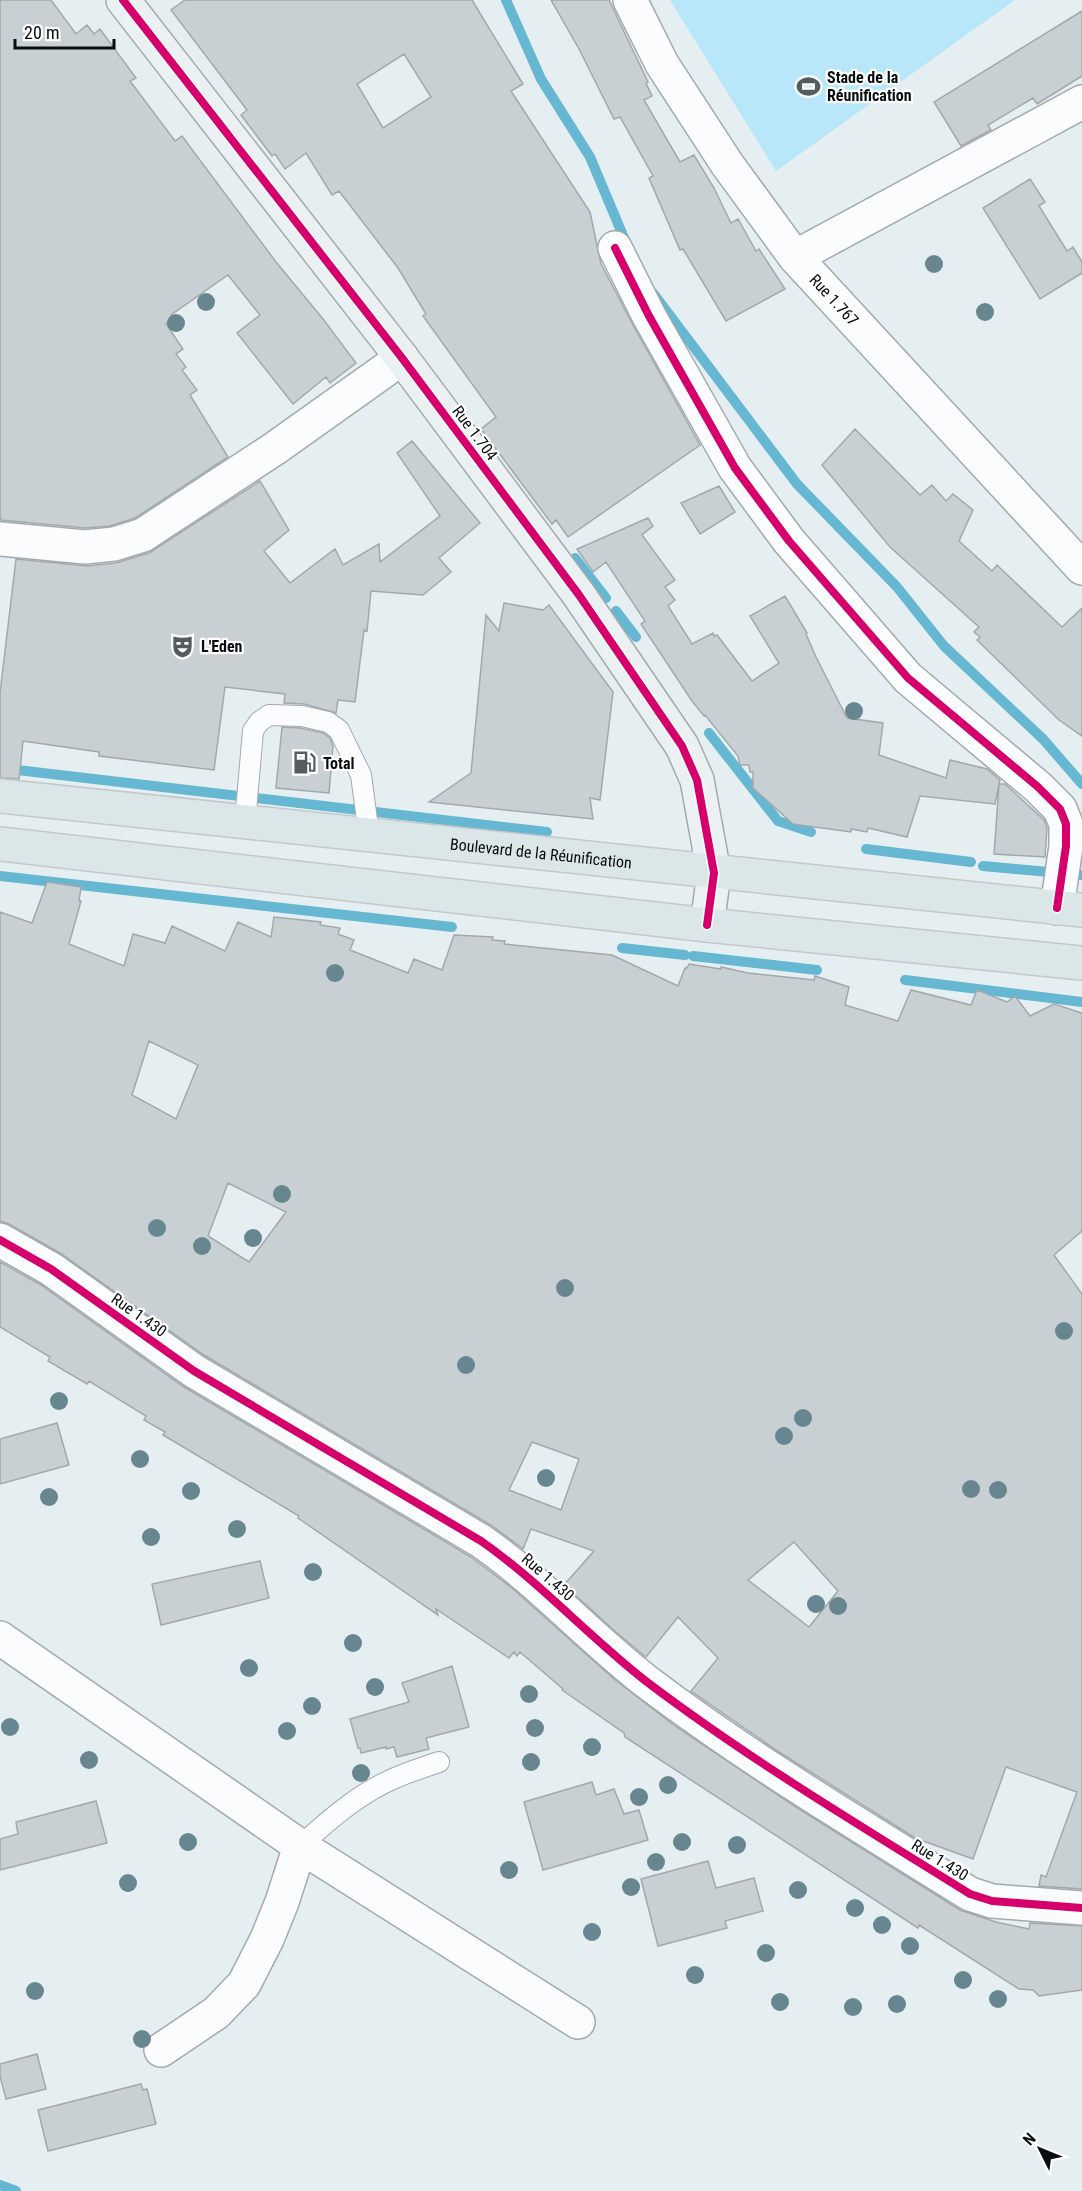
<svg xmlns="http://www.w3.org/2000/svg" width="1082" height="2191" viewBox="0 0 1082 2191" font-family="'Roboto Condensed',sans-serif">
<style>
.green{fill:#b7e7f8}
.lines{fill:none;stroke-linecap:round;stroke-linejoin:round}
.stream{stroke:#66b7d2;stroke-width:10}
.building{fill:#c8d0d3;stroke:#a2a9ac;stroke-width:1.5;fill-rule:evenodd}
.lane-casing{stroke:#a3aaac;stroke-width:22}
.street-casing{stroke:#a3aaac;stroke-width:36}
.secondary-casing{stroke:#a3aaac;stroke-width:36}
.primary-casing{stroke:#c4c8ca;stroke-width:36}
.lane{stroke:#fbfcfd;stroke-width:20}
.street{stroke:#fbfcfd;stroke-width:33}
.secondary{stroke:#ebf1f3;stroke-width:33}
.primary{stroke:#dae6e8;stroke-width:33}
.cycleway-casing{stroke:#fff;stroke-width:11}
.cycleway{stroke:#d6006c;stroke-width:8}
.tree{fill:#67868f}
.labels{text-anchor:middle;dominant-baseline:central;stroke-width:4.5;stroke-linejoin:round;paint-order:stroke}
.poi-label{font-size:16px;font-weight:bold;fill:#080d0f;stroke:#fff;text-anchor:start}
.street-label{font-size:16px;fill:#080d0f;stroke:#fff}
</style>
<rect width="100%" height="100%" fill="#e5eef1"/>
<path class="green" d="M670 0H1015L776 171Z"/>
<g class="lines">
<path class="stream" d="M506 0 541 79 590 157 627 245
M653 293 797 484 897 587 944 646 1043 739 1082 784
M575 558 606 598
M616 611 636 637
M709 733 778 821 811 832
M0 768 547 832
M866 849 971 862
M983 866 1082 875
M0 876 452 927
M622 948 685 955
M693 956 817 970
M905 980 1082 1002
M0 2185 16 2191"/>
</g>
<path class="building" d="M0 0H51L76 34 87 25 94 34 100 29 136 78 130 81 175 141 182 136 276 262 323 319 356 363 330 383 326 377 293 404 237 333 260 315 228 275 171 315 173 319 166 324 183 349 176 354 186 367 182 370 197 390 190 395 228 457 135 518 110 526 85 528 1 520 0 516Z
M185 0H472L523 84 511 91 590 212 601 264 633 325 700 445 568 537 556 520 552 524 481 429 496 417 423 316 426 314 398 268 339 191 332 195 306 153 285 169 275 154 272 156 241 115 247 110 171 10ZM404 54 431 97 383 128 357 84Z
M551 0H609L648 82 646 83 652 96 644 100 680 162 694 155 714 188 731 223 738 219 756 251 759 249 785 289 726 321 683 249 680 250 649 178 653 176 620 117 614 119 579 49Z
M1082 11V76L1037 104 1033 98 988 125 991 130 961 146 934 102Z
M1030 179 1045 202 1039 206 1067 251 1073 247 1082 262V273L1040 299 983 208Z
M855 429 920 495 932 485 946 501 953 494 973 510 959 541 992 571 997 565 1062 627 1082 608V736L1059 720 977 640 980 637 974 632 979 627 890 547 822 465Z
M412 441 480 523 439 558 451 572 423 595 371 591 367 631 364 630 355 702 338 700 336 713 304 704 284 703 285 694 225 687 214 770 99 756V752L23 741 19 779 0 778V693L16 559 87 566 116 563 149 553 260 481 289 530 264 551 290 583 335 549 343 565 379 544 380 562 440 516 397 453Z
M719 486 735 512 700 534 681 503Z
M648 518 653 526 642 535 675 580 665 587 675 600 668 606 692 644 713 633 714 636 717 635 752 681 779 663 750 616 785 596 807 633 806 634 816 657 847 718 883 723 879 755 946 778 950 760 987 769 1000 780 999 784H1005L1044 820 1047 828 1045 857 994 854 999 785 995 804 920 796 907 837 868 828 867 832 851 829V832L793 824 753 788V772H750L749 765H740L738 756 705 715 704 716 692 701 641 624 645 621 606 562 593 572 577 549Z
M504 603 543 610 549 605 613 692 600 800 590 798 593 819 429 802 471 773 486 615 499 631Z
M282 727 300 728 323 733 330 738 333 746 329 793 276 788Z
M47 882 81 887 79 901H81L69 944 124 966 133 934 165 943 172 926 225 951 238 922 271 937 274 917 321 922 320 925 340 928 338 934 354 940 350 950 408 973 414 959 442 970 454 935 493 937 492 940 505 941 504 944 612 955 678 986 685 968H687L689 964 721 969V967L748 973 814 980 815 976 849 987 845 1005 898 1021 911 990 971 1005 977 990 1007 1002 1015 996 1030 1016 1054 1004 1082 1013V1231L1054 1255 1082 1294V1889L1039 1886 1041 1875 1046 1877 1077 1792 1006 1767 973 1859 915 1838 776 1750 691 1691 718 1658 678 1617 646 1657 617 1633 564 1585 594 1551 531 1529 523 1549 491 1525 204 1355 60 1253 9 1224 0 1221V912L32 923ZM149 1041 198 1065 176 1119 132 1095ZM228 1183 286 1212 249 1262 208 1236ZM532 1442 579 1459 561 1510 509 1490ZM794 1542 838 1591 809 1627 748 1580Z
M0 1262 41 1285 184 1387 471 1557 512 1588 614 1679 675 1726 796 1807 960 1910 996 1922 1029 1929 1030 1923 1082 1926V1990L1039 1996 1033 1990 1019 1989 919 1925 918 1928 625 1737 624 1733 562 1690 563 1689 520 1652 517 1656 514 1652 509 1658 436 1609 438 1615 298 1518 299 1516 163 1435 165 1432 144 1420 146 1416 89 1381 87 1384 48 1361 50 1357 0 1327Z
M57 1423 69 1465 0 1484V1439Z
M260 1561 269 1598 161 1625 152 1584Z
M452 1666 469 1727 426 1738 429 1749 397 1757 394 1747 386 1749V1747L361 1753 360 1748H358L350 1719 409 1702 402 1683Z
M592 1782 596 1795 614 1789 624 1814 639 1810 648 1840 543 1870 524 1802Z
M96 1801 107 1843 0 1870V1839L18 1834 16 1822Z
M708 1861 716 1888 754 1878 763 1911 725 1921 727 1928 658 1946 641 1879Z
M37 2054 46 2089 6 2099 0 2076V2064Z
M141 2084 143 2090 147 2089 156 2124 48 2151 38 2110Z"/>
<g class="lines">
<defs>
<path id="lane" d="M245 822 253 731 259 722 269 715 302 716 328 722 339 730 361 775 369 835
M300 1846C328 1821 359 1793 395 1778 409 1772 424 1767 439 1762"/>
<g id="street">
<path id="s1" d="M630 0 662 64 727 164 795 257 1082 568"/>
<path d="M615 248 649 316 735 468 789 541 908 678 1038 787 1060 809 1066 824V846L1057 908"/>
<path d="M795 257 1082 102"/>
<path d="M0 539 85 547 114 544 143 535 274 449 402 358"/>
<path d="M0 1240 51 1269 194 1371 481 1541C540 1582 589 1637 647 1682 750 1760 861 1826 970 1894L992 1901 1082 1908"/>
<path d="M0 1638 300 1846 282 1902 267 1939 244 1984 216 2013 161 2050"/>
<path d="M300 1846 578 2022"/>
</g>
<path id="secondary" d="M123 0 402 358 579 595 682 746 697 780 714 873 707 925"/>
<g id="primary">
<path id="s2" d="M0 796 1082 910"/>
<path d="M0 844 707 925 1082 963"/>
</g>
</defs>
<use href="#lane" class="lane-casing"/>
<use href="#street" class="street-casing"/>
<use href="#secondary" class="secondary-casing"/>
<use href="#primary" class="primary-casing"/>
<use href="#lane" class="lane"/>
<use href="#street" class="street"/>
<use href="#secondary" class="secondary"/>
<use href="#primary" class="primary"/>
<defs>
<path id="cycleway" d="M123 0 402 358 579 595 682 746 697 780 714 873 707 925
M615 248 649 316 735 468 789 541 908 678 1038 787 1060 809 1066 824V846L1057 908
M0 1240 51 1269 194 1371 481 1541C540 1582 589 1637 647 1682 750 1760 861 1826 970 1894L992 1901 1082 1908"/>
</defs>
<use href="#cycleway" class="cycleway-casing"/>
<use href="#cycleway" class="cycleway"/>
</g>
<g class="tree">
<circle cx="934" cy="264" r="9"/>
<circle cx="206" cy="302" r="9"/>
<circle cx="985" cy="312" r="9"/>
<circle cx="176" cy="323" r="9"/>
<circle cx="854" cy="711" r="9"/>
<circle cx="335" cy="973" r="9"/>
<circle cx="282" cy="1194" r="9"/>
<circle cx="157" cy="1228" r="9"/>
<circle cx="253" cy="1238" r="9"/>
<circle cx="202" cy="1246" r="9"/>
<circle cx="565" cy="1288" r="9"/>
<circle cx="1064" cy="1331" r="9"/>
<circle cx="466" cy="1365" r="9"/>
<circle cx="59" cy="1401" r="9"/>
<circle cx="803" cy="1418" r="9"/>
<circle cx="784" cy="1436" r="9"/>
<circle cx="140" cy="1459" r="9"/>
<circle cx="546" cy="1478" r="9"/>
<circle cx="971" cy="1489" r="9"/>
<circle cx="998" cy="1490" r="9"/>
<circle cx="191" cy="1491" r="9"/>
<circle cx="49" cy="1497" r="9"/>
<circle cx="237" cy="1529" r="9"/>
<circle cx="151" cy="1537" r="9"/>
<circle cx="313" cy="1572" r="9"/>
<circle cx="816" cy="1604" r="9"/>
<circle cx="838" cy="1606" r="9"/>
<circle cx="353" cy="1643" r="9"/>
<circle cx="249" cy="1668" r="9"/>
<circle cx="375" cy="1687" r="9"/>
<circle cx="529" cy="1694" r="9"/>
<circle cx="312" cy="1706" r="9"/>
<circle cx="10" cy="1727" r="9"/>
<circle cx="535" cy="1728" r="9"/>
<circle cx="287" cy="1731" r="9"/>
<circle cx="592" cy="1747" r="9"/>
<circle cx="89" cy="1760" r="9"/>
<circle cx="531" cy="1762" r="9"/>
<circle cx="361" cy="1773" r="9"/>
<circle cx="668" cy="1785" r="9"/>
<circle cx="639" cy="1797" r="9"/>
<circle cx="188" cy="1842" r="9"/>
<circle cx="682" cy="1842" r="9"/>
<circle cx="737" cy="1845" r="9"/>
<circle cx="656" cy="1862" r="9"/>
<circle cx="509" cy="1870" r="9"/>
<circle cx="128" cy="1883" r="9"/>
<circle cx="631" cy="1887" r="9"/>
<circle cx="798" cy="1890" r="9"/>
<circle cx="855" cy="1908" r="9"/>
<circle cx="882" cy="1925" r="9"/>
<circle cx="592" cy="1932" r="9"/>
<circle cx="910" cy="1946" r="9"/>
<circle cx="766" cy="1953" r="9"/>
<circle cx="695" cy="1975" r="9"/>
<circle cx="963" cy="1980" r="9"/>
<circle cx="35" cy="1991" r="9"/>
<circle cx="998" cy="1999" r="9"/>
<circle cx="780" cy="2002" r="9"/>
<circle cx="897" cy="2004" r="9"/>
<circle cx="853" cy="2007" r="9"/>
<circle cx="142" cy="2039" r="9"/>
</g>
<defs>
<symbol id="stadium-bare" viewBox="-9 -9 18 18"><path d="M0-5a6.5 5 0 1 0 0 10a6.5 5 0 1 0 0-10ZM-3.5-1.8h7v3.6h-7Z" fill="#555c5e" stroke="#fff" stroke-width="2.5" paint-order="stroke"/></symbol>
<symbol id="theatre-bare" viewBox="-9 -9 18 18"><path d="M-5-5.5Q0-4 5-5.5V0Q5 5 0 6Q-5 5-5 0ZM-3.3-2.5H-1v1.5H-3.3ZM1-2.5H3.3v1.5H1ZM-2.8 1Q0 5.5 2.8 1Z" fill="#555c5e" stroke="#fff" stroke-width="2.5" paint-order="stroke"/></symbol>
<symbol id="fuel-bare" viewBox="-9 -9 18 18"><path d="M-5.5-6h7V0h2V4h1.3V-2.5L3-4.5l.8-.8L6-3V5H2.5V1h-1V6h-7ZM-4.2-4.7v3.2H.2V-4.7Z" fill="#555c5e" stroke="#fff" stroke-width="2.5" paint-order="stroke"/></symbol>
</defs>
<g fill-rule="evenodd">
<use href="#stadium-bare" x="792" y="70" width="33" height="33"/>
<use href="#theatre-bare" x="166" y="630" width="33" height="33"/>
<use href="#fuel-bare" x="288" y="746" width="33" height="33"/>
</g>
<g class="labels">
<g class="poi-label">
<text x="827" y="77">Stade de la<tspan x="827" dy="18">Réunification</tspan></text>
<text x="201" y="646">L'Eden</text>
<text x="323" y="763">Total</text>
</g>
<g class="street-label">
<text stroke="none"><textPath href="#s1" startOffset="364">Rue 1.767</textPath></text>
<text transform="translate(475 433) rotate(53)">Rue 1.704</text>
<text stroke="none"><textPath href="#s2" startOffset="544">Boulevard de la Réunification</textPath></text>
<text transform="translate(139 1315) rotate(35)">Rue 1.430</text>
<text transform="translate(548 1577) rotate(41)">Rue 1.430</text>
<text transform="translate(940 1860) rotate(32)">Rue 1.430</text>
</g>
</g>
<g transform="translate(1040 2149) rotate(313)" stroke="#ffffff" stroke-width="4.5" paint-order="stroke">
<path d="M0-4.5L10 22L0 15L-10 22Z" fill="#080d0f"/>
<text y="-9" font-size="16" font-weight="bold" text-anchor="middle" fill="#080d0f">N</text>
</g>
<path d="M15 39v9h99v-9" fill="none" stroke="#080d0f" stroke-width="3"/>
<text x="24" y="39" font-size="18" fill="#080d0f" stroke="#ffffff" stroke-width="4.5" paint-order="stroke">20 m</text>
</svg>
